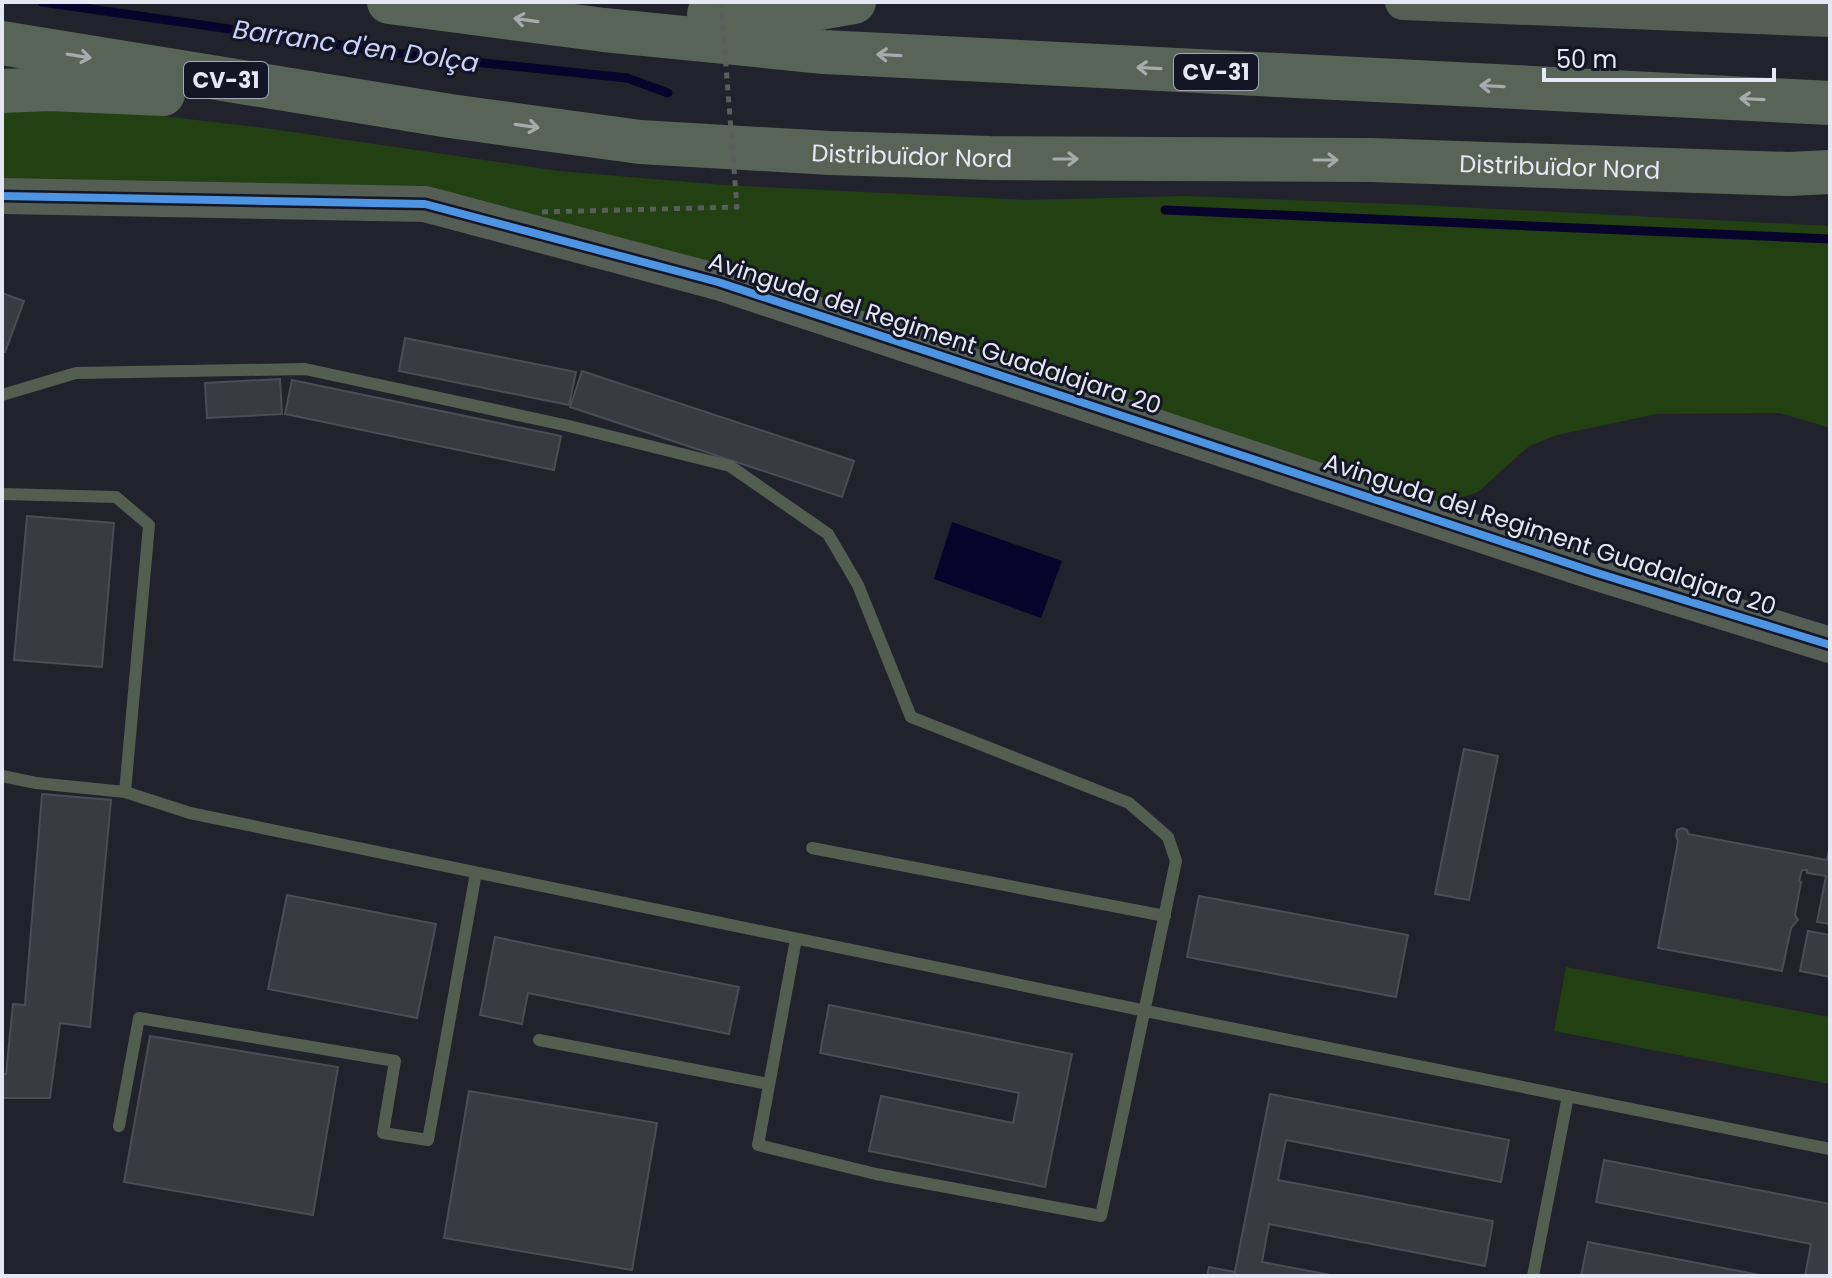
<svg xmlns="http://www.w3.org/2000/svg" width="1832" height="1278" viewBox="0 0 1832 1278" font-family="Poppins,sans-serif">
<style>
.green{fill:#234012}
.water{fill:#08032a}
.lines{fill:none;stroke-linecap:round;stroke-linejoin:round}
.stream{stroke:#08032a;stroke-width:9}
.building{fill:#393a42;stroke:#4b4d55;stroke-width:2}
.lane{stroke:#535d50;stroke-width:12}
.secondary{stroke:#555e54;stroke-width:36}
.highway{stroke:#596458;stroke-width:44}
.path-bridge{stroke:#585e5a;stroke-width:5;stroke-dasharray:6 6;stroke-linecap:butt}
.cycleway-casing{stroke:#141625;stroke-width:13}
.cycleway{stroke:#4d94e3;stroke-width:8}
.oneway{stroke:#a6acad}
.labels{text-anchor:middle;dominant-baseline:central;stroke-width:6;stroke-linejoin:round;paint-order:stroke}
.shield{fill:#141625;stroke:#a6a8b5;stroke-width:2}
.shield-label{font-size:22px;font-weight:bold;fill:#e5e7f3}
.street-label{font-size:24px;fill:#e5e7f3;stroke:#141625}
.water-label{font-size:26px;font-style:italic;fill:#ccd3f9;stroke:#141625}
</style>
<rect width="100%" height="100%" fill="#21222b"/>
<path class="green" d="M2 106 103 109 265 128 559 171 724 185 1026 200 1185 196 1420 205 1830 226V428L1780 413 1657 414 1557 435 1529 446 1478 492 1435 506 606 237 2 181Z
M1566 967 1830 1017V1084L1554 1031Z"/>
<path class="water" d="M952 522 1062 561 1041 618 934 579Z"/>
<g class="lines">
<path class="stream" d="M42 2 417 56 627 78 668 93
M1165 210 1830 239"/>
</g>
<path class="building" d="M2 293 24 301 5 352 2 351Z
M405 338 576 372 569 405 399 371Z
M582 371 854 461 842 497 570 407Z
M280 379 282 414 207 418 205 383Z
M292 380 561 436 554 470 285 414Z
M27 516 114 523 102 667 14 660Z
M1464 749 1498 756 1469 900 1435 894Z
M42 794 111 800 90 1027 60 1023 50 1098H2V1074H6L13 1004 25 1005Z
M1682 828 1687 830 1688 834 1827 860 1830 845V924L1817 922 1826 876 1807 873V870H1802L1799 881 1801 882 1795 915 1798 920 1791 928 1782 971 1658 948 1678 841 1676 836 1677 830Z
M287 895 436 924 417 1018 268 989Z
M1199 896 1408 935 1396 997 1187 957Z
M1808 931 1830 935V977L1800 971Z
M495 937 739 987 729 1034 528 993 522 1024 480 1015Z
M829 1005 1072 1054 1045 1187 869 1151 881 1096 1013 1123 1019 1093 820 1053Z
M150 1036 338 1067 313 1215 124 1182Z
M469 1091 657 1123 632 1270 444 1238Z
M1270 1094 1509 1140 1501 1182 1286 1140 1278 1180 1493 1221 1485 1266 1269 1224 1262 1262 1336 1276H1234Z
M1604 1160 1830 1204V1276H1805L1811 1244 1596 1202Z
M1588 1242 1765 1276H1581Z
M1209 1267 1235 1272 1234 1276H1207Z"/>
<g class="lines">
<path class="lane" d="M2 395 76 373 305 369 569 426 730 466 828 534 858 585 911 717 1129 803 1168 837 1176 861 1101 1216 876 1174 758 1145 796 939
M2 494 116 497 149 525 125 792
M2 776 36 783 125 792 190 813 1146 1011 1830 1149
M812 848 1165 916
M539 1040 769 1084
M119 1126 139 1018 395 1061 383 1133 428 1140 476 873
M1533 1276 1568 1096"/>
<path class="secondary" d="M1403 2 1830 19
M2 196 425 204 718 282 1594 572 1830 645"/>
<g class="highway">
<path d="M389 2 604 30 824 52 1830 103"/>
<path d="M709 14 778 15 854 2"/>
<path id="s1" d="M2 43 450 116 640 142 830 153 990 158 1371 160 1789 174 1830 172"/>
<path d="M2 91 49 89 163 94"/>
</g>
<path class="path-bridge" d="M542 212 737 207 721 2"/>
<defs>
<path id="cycleway" d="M2 196 425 204 718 282 1594 572 1830 645"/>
</defs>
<use href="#cycleway" class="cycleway-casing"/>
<use href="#cycleway" class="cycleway"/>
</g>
<defs><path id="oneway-shaft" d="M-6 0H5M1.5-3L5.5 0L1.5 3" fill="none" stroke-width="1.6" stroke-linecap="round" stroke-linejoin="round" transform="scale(2)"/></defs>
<g class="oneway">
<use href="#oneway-shaft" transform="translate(526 20) rotate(-172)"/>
<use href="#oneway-shaft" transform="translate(889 55) rotate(-177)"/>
<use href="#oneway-shaft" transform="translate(79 56) rotate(9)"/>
<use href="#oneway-shaft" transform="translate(1149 68) rotate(-177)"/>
<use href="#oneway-shaft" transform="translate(1492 86) rotate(-177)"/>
<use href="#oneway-shaft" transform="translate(1752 99) rotate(-177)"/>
<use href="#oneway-shaft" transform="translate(527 126) rotate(8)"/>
<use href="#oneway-shaft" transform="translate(1066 159)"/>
<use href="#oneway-shaft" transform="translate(1326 160)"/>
</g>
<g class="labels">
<g class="shield">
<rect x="1174" y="54" width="84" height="36" rx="6"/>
<rect x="184" y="62" width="84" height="36" rx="6"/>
</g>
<g class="shield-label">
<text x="1216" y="72">CV-31</text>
<text x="226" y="80">CV-31</text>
</g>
<g class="street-label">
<text stroke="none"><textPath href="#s1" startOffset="918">Distribuïdor Nord</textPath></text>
<text stroke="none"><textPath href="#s1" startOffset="1566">Distribuïdor Nord</textPath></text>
<text transform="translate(935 333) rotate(18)">Avinguda del Regiment Guadalajara 20</text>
<text transform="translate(1550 534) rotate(18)">Avinguda del Regiment Guadalajara 20</text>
</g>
<g class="water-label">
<text transform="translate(356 46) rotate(8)">Barranc d'en Dolça</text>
</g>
</g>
<rect width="1832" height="1278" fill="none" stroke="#e5e7f3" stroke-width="8"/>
<path d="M1544 68v12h230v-12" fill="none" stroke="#e5e7f3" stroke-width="4"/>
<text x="1556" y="68" font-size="24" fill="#e5e7f3" stroke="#141625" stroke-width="6" paint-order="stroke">50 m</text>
</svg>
